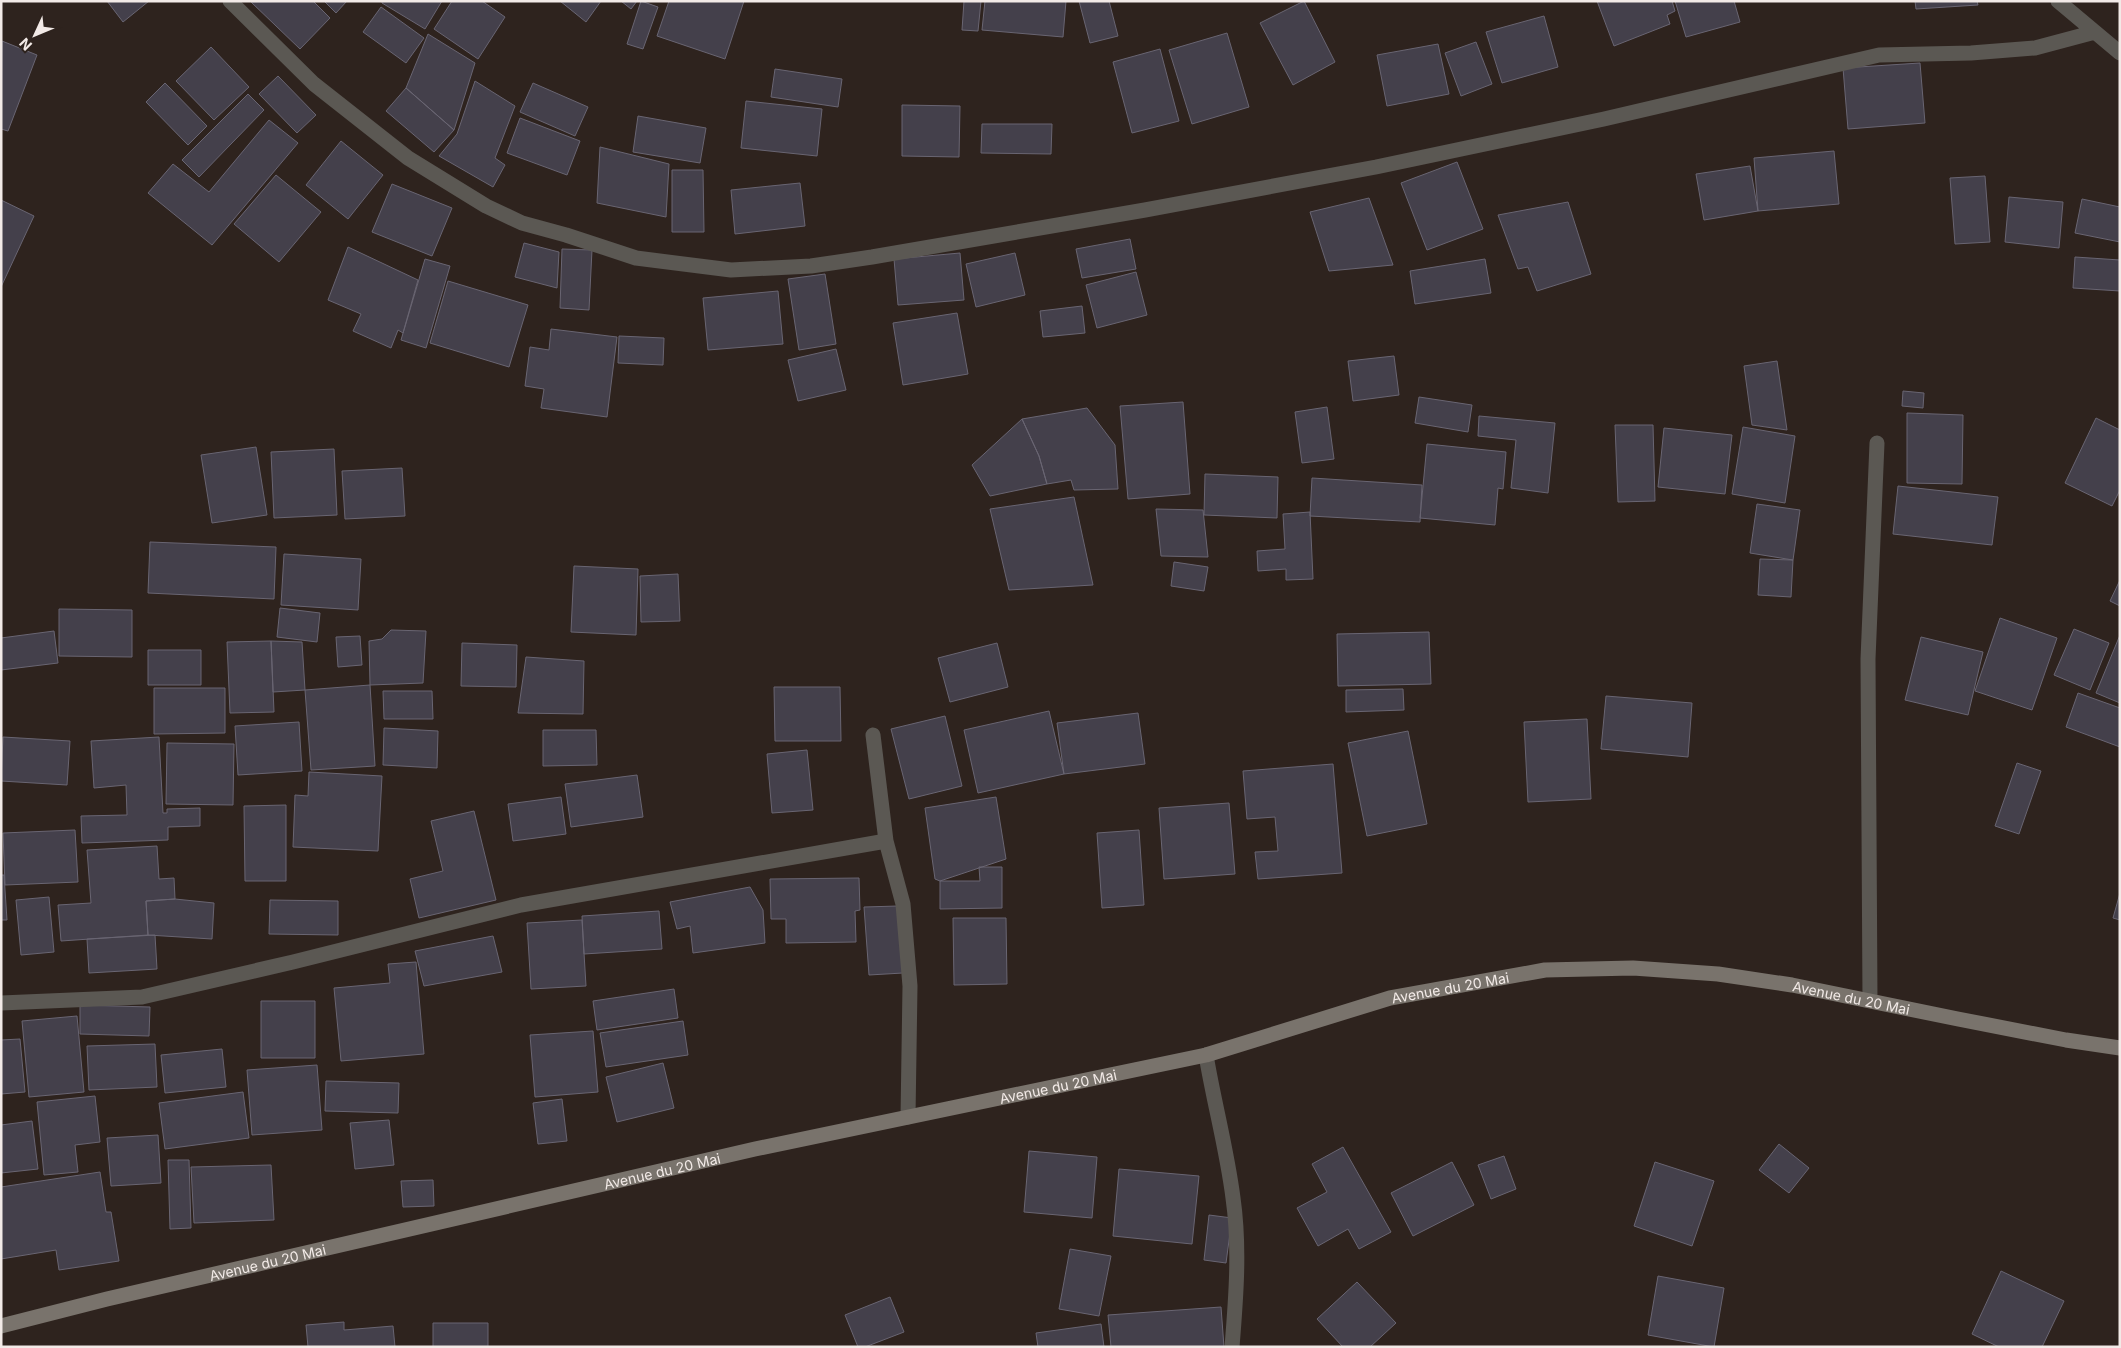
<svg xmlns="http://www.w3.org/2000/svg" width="2121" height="1348" viewBox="0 0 2121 1348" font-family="Inter,sans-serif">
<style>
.building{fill:#44404b;stroke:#696572}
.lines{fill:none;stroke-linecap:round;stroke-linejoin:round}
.minor{stroke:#5b5853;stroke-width:15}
.secondary{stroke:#79736c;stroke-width:15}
.labels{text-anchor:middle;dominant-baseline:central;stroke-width:4.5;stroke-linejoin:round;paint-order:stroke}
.street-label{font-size:14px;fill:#f2eae7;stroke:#2e231e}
</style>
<rect width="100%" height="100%" fill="#2e231e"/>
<path class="building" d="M107 1H149L123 22Z
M313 1 330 18 300 49 251 2Z
M324 1H347L336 13Z
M382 1H442L425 29 382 3Z
M452 1H482L505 17 478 59 434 29Z
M560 1H601L586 22Z
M621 1H637L631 9Z
M641 1 658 7 643 49 627 44Z
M669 1H744L725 59 657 36Z
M964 1H981L978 31 962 30Z
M985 1H1066L1063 37 982 30Z
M1079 1H1109L1118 36 1090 43Z
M1304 1 1335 62 1293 85 1260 23Z
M1597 1H1672L1675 11 1667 15 1670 24 1614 46Z
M1675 1H1734L1740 22 1686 37Z
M1915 1H1977L1978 5 1916 9Z
M381 7 424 38 406 63 363 32Z
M1544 16 1558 67 1502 83 1486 32Z
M1227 33 1249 107 1192 124 1169 50Z
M428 34 475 63 454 130 406 88Z
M2 41 37 55 8 131 1 129Z
M1476 42 1492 84 1461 96 1445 53Z
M1438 44 1449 94 1387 106 1377 55Z
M211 47 249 87 214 120 176 81Z
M1160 49 1179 121 1132 133 1113 62Z
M1920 63 1925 123 1848 129 1843 68Z
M775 69 842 79 838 107 771 97Z
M278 76 316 115 297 133 259 94Z
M475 81 515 106 495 158 505 165 493 187 439 156 457 134Z
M165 83 207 126 188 145 146 102Z
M533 83 588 107 575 136 520 112Z
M406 88 454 130 434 152 386 111Z
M248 94 264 110 199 177 182 160Z
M746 101 822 109 817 156 741 148Z
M902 105 960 106 959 157 902 156Z
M638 116 706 128 700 163 633 152Z
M520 118 580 141 567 175 507 153Z
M269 120 298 143 212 245 148 193 173 164 209 192Z
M982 124H1052L1051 154 981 153Z
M341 141 383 175 348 219 306 185Z
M600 147 669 164 666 217 597 203Z
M1834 151 1839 204 1758 211 1754 158Z
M1457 162 1483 229 1427 250 1401 183Z
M1750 166 1758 211 1704 220 1696 174Z
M672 170H703L704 232H672Z
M276 175 321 212 279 262 234 224Z
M1985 176 1990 242 1955 244 1950 178Z
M800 183 805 226 735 234 731 190Z
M392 184 452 208 432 256 372 232Z
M2009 197 2063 202 2059 248 2005 242Z
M1369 198 1393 265 1329 271 1310 212Z
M2082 199 2120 207V242L2075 233Z
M1 200 34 216 1 287Z
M1568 202 1591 274 1537 291 1528 267 1518 269 1498 215Z
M1130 239 1136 269 1082 278 1076 249Z
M524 243 559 252 557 288 515 277Z
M348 247 418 280 403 333 398 330 391 348 353 331 361 314 328 300Z
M562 249 592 250 589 310 560 308Z
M960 253 964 300 898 305 894 259Z
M1015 253 1025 295 976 307 966 264Z
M2075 257 2120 260V291L2073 288Z
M425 259 450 266 426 348 401 340Z
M1485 259 1491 293 1415 304 1410 271Z
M1136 272 1147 315 1097 328 1086 285Z
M825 274 836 344 799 350 788 279Z
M448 281 528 305 509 367 430 343Z
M778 291 783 344 708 350 703 298Z
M1082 306 1085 333 1043 337 1040 311Z
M957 313 968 374 903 385 893 323Z
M551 329 617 337 607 417 541 408 544 389 525 386 530 347 549 350Z
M619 336 664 338 663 365 618 363Z
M836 349 846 390 798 401 788 360Z
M1394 356 1399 395 1353 401 1348 361Z
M1777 361 1787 430 1752 425 1744 366Z
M1903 391 1924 393 1923 408 1902 406Z
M1419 397 1472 405 1468 432 1415 423Z
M1183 402 1190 494 1128 499 1120 406Z
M1327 407 1334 459 1302 463 1295 412Z
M1087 408 1115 445 1118 489 1074 490 1071 480 1047 484 1039 456 1022 419Z
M1907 413 1963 415 1962 484 1907 483Z
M1479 416 1555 423 1548 493 1511 488 1516 440 1478 436Z
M2096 418 2120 430V490L2112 506 2065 483Z
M1022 419 1039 456 1047 484 990 496 972 465Z
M1615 425H1653L1655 501 1618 502Z
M1743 427 1795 436 1785 503 1732 494Z
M1664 428 1732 435 1725 494 1658 487Z
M1427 444 1506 452 1503 489 1498 488 1495 525 1420 518Z
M256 447 267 515 212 523 201 455Z
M334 449 337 515 274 518 271 452Z
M402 468 405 516 345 519 342 471Z
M1205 474 1278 477 1277 518 1204 515Z
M1312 478 1422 485 1420 522 1310 516Z
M1898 486 1998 497 1992 545 1893 534Z
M1074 497 1093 585 1009 590 990 509Z
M1757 504 1800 510 1793 560 1750 553Z
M1156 509 1203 510 1208 557 1161 556Z
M1310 512 1313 579 1286 580V569L1258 571 1257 551 1285 549 1283 514Z
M150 542 276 547 274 599 148 593Z
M284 554 361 559 358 610 281 605Z
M1760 559 1793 560 1791 597 1758 595Z
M1174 562 1208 567 1204 591 1171 586Z
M574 566 638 569 636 635 571 632Z
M678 574 680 621 641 622 640 576Z
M2120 580V606L2110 601Z
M280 608 320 613 317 642 277 637Z
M59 609 132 610V657L59 656Z
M2000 618 2057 638 2032 710 1975 691Z
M2074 629 2109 643 2090 690 2054 675Z
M391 630 426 631 423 683 370 685 369 641 382 639Z
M54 631 58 663 1 670V638Z
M1429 632 1431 684 1338 686 1337 634Z
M2120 635V703L2096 693Z
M360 636 362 665 338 667 336 637Z
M1921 637 1983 652 1968 715 1905 700Z
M271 641 274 712 230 713 227 642Z
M271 641 302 642 305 690 273 692Z
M462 643 517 645 516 687 461 686Z
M997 643 1008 687 950 702 938 658Z
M148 650H201V685H148Z
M526 657 584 661 583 714 518 713Z
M370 685 375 766 311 770 305 690Z
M774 687H840L841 741H775Z
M154 688H225V733L154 734Z
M1403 689 1404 710 1346 712V690Z
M383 691H432L433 719H384Z
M2078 693 2120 708V747L2066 727Z
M1606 696 1692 703 1688 757 1601 749Z
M1049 711 1064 774 978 793 964 730Z
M1138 713 1145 764 1064 774 1057 723Z
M945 716 962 786 909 799 891 729Z
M1587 719 1591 799 1528 802 1524 722Z
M299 722 302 771 238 775 235 726Z
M384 728 438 731 437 768 383 765Z
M543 730H596L597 765 543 766Z
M1408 731 1427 824 1367 836 1348 743Z
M3 737 70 741 67 785 1 781Z
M159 737 163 813H167V809L200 808V826L168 827V840L82 843 81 816 127 815 126 785 94 788 91 741Z
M167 743 234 744 233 805 166 804Z
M807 750 813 810 772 813 767 754Z
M2017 763 2041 771 2019 834 1995 826Z
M1333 764 1342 873 1258 879 1255 852 1278 851 1275 817 1247 819 1243 771Z
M309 772 382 776 378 851 293 847 295 795 308 796Z
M637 775 643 817 571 827 565 784Z
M561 797 566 834 513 841 508 804Z
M996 797 1006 859 940 881 935 879 925 808Z
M1229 803 1235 874 1164 879 1159 808Z
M286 805V881H245L244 806Z
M474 811 496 900 419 918 410 879 443 871 431 821Z
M75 830 78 882 5 885 3 833Z
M1139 830 1144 905 1102 908 1097 833Z
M157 846 159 879 174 878 175 899 146 901 148 935 61 941 58 905 91 903 87 850Z
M979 867H1002V908L940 909V881H980Z
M1 875H4L7 920H1Z
M859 878 860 910 855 911 856 942 786 943V919H771L770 879Z
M750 887 763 910 765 943 693 953 690 926 677 929 670 902Z
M2120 893V920L2113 918Z
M49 897 54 952 21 955 16 900Z
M175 899 214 903 212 939 148 935 146 901Z
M270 900 338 901V935L269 934Z
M898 906 903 973 869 975 864 907Z
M659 911 662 949 584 954 582 916Z
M953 918H1006L1007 984 954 985Z
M582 920 586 986 531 989 527 923Z
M155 935 157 969 89 973 87 939Z
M493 936 502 972 424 986 415 951Z
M416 962 424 1054 341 1061 334 988 390 983 388 964Z
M674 989 678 1018 597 1030 593 1001Z
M261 1001H315V1058H261Z
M80 1005 150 1007 149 1036 80 1034Z
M77 1016 84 1092 29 1097 22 1021Z
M683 1021 688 1055 606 1067 600 1033Z
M593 1031 598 1092 535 1097 530 1035Z
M20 1039 25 1092 1 1094V1040Z
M155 1044 157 1087 89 1090 87 1046Z
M222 1049 226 1087 165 1093 161 1055Z
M663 1063 674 1108 617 1122 606 1077Z
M317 1065 322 1130 252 1135 247 1070Z
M326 1081 399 1083 398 1113 325 1111Z
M243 1092 249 1138 165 1149 159 1103Z
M95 1096 100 1142 75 1145 78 1172 44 1175 37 1102Z
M562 1099 567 1141 538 1144 533 1103Z
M389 1120 394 1165 355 1169 350 1123Z
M32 1121 38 1169 1 1173V1125Z
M158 1135 161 1183 111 1186 107 1138Z
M1779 1144 1809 1168 1789 1193 1759 1170Z
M1343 1147 1391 1232 1359 1249 1348 1229 1318 1246 1297 1208 1327 1192 1312 1164Z
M1029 1151 1097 1157 1092 1218 1024 1212Z
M1504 1156 1516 1189 1491 1199 1478 1165Z
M168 1160H189L191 1228 170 1229Z
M1452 1162 1474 1205 1413 1236 1391 1193Z
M1655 1162 1714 1181 1692 1246 1634 1226Z
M271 1165 274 1220 194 1223 191 1167Z
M1119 1169 1199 1176 1192 1244 1113 1236Z
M100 1172 106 1212H111L119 1261 59 1270 56 1250 1 1259V1187Z
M433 1180 434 1206 403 1207 401 1181Z
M1209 1215 1232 1218 1226 1263 1204 1260Z
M1070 1249 1111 1256 1099 1316 1059 1309Z
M2001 1271 2064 1301 2042 1347H1999L1972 1334Z
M1658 1276 1724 1288 1714 1347 1648 1335Z
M1357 1282 1396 1323 1370 1347H1343L1317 1319Z
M890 1297 904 1332 865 1347H858L845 1315Z
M1221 1307 1224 1347H1111L1108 1315Z
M344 1322V1330L393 1326 395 1347H308L306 1325Z
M433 1323H488V1347H433Z
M1101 1324 1104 1347H1038L1036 1333Z"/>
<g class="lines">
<path class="minor" d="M230 1 314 84 408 158 486 206 522 223 566 235 636 258 731 270 811 266 872 257 1145 210 1376 167 1604 119 1879 55 1971 53 2035 48 2095 32
M2058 1 2120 53
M873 735 886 841 903 904 910 986 908 1117
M1870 1000 1868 659 1877 443
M1 1003 142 997 293 962 521 905 886 841
M1206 1055C1214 1103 1227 1150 1233 1198 1240 1247 1236 1298 1232 1347"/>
<path class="secondary" id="s1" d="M1 1326 107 1299 755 1149 1206 1055 1390 998 1545 970 1633 968 1718 974 1792 985 1958 1019 2066 1040 2120 1048"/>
</g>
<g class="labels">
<g class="street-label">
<text stroke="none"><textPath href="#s1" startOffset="1489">Avenue du 20 Mai</textPath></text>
<text stroke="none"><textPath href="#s1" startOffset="1894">Avenue du 20 Mai</textPath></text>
<text stroke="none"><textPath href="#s1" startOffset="1084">Avenue du 20 Mai</textPath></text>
<text stroke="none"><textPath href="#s1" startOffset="679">Avenue du 20 Mai</textPath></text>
<text stroke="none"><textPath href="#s1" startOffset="274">Avenue du 20 Mai</textPath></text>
</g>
</g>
<rect width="2121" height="1348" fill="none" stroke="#f2eae7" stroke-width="5"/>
<g transform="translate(35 35) rotate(226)" stroke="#2e231e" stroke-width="4" paint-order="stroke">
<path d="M0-4L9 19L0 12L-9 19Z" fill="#f2eae7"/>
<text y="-8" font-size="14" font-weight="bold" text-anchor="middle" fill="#f2eae7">N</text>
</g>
</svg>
